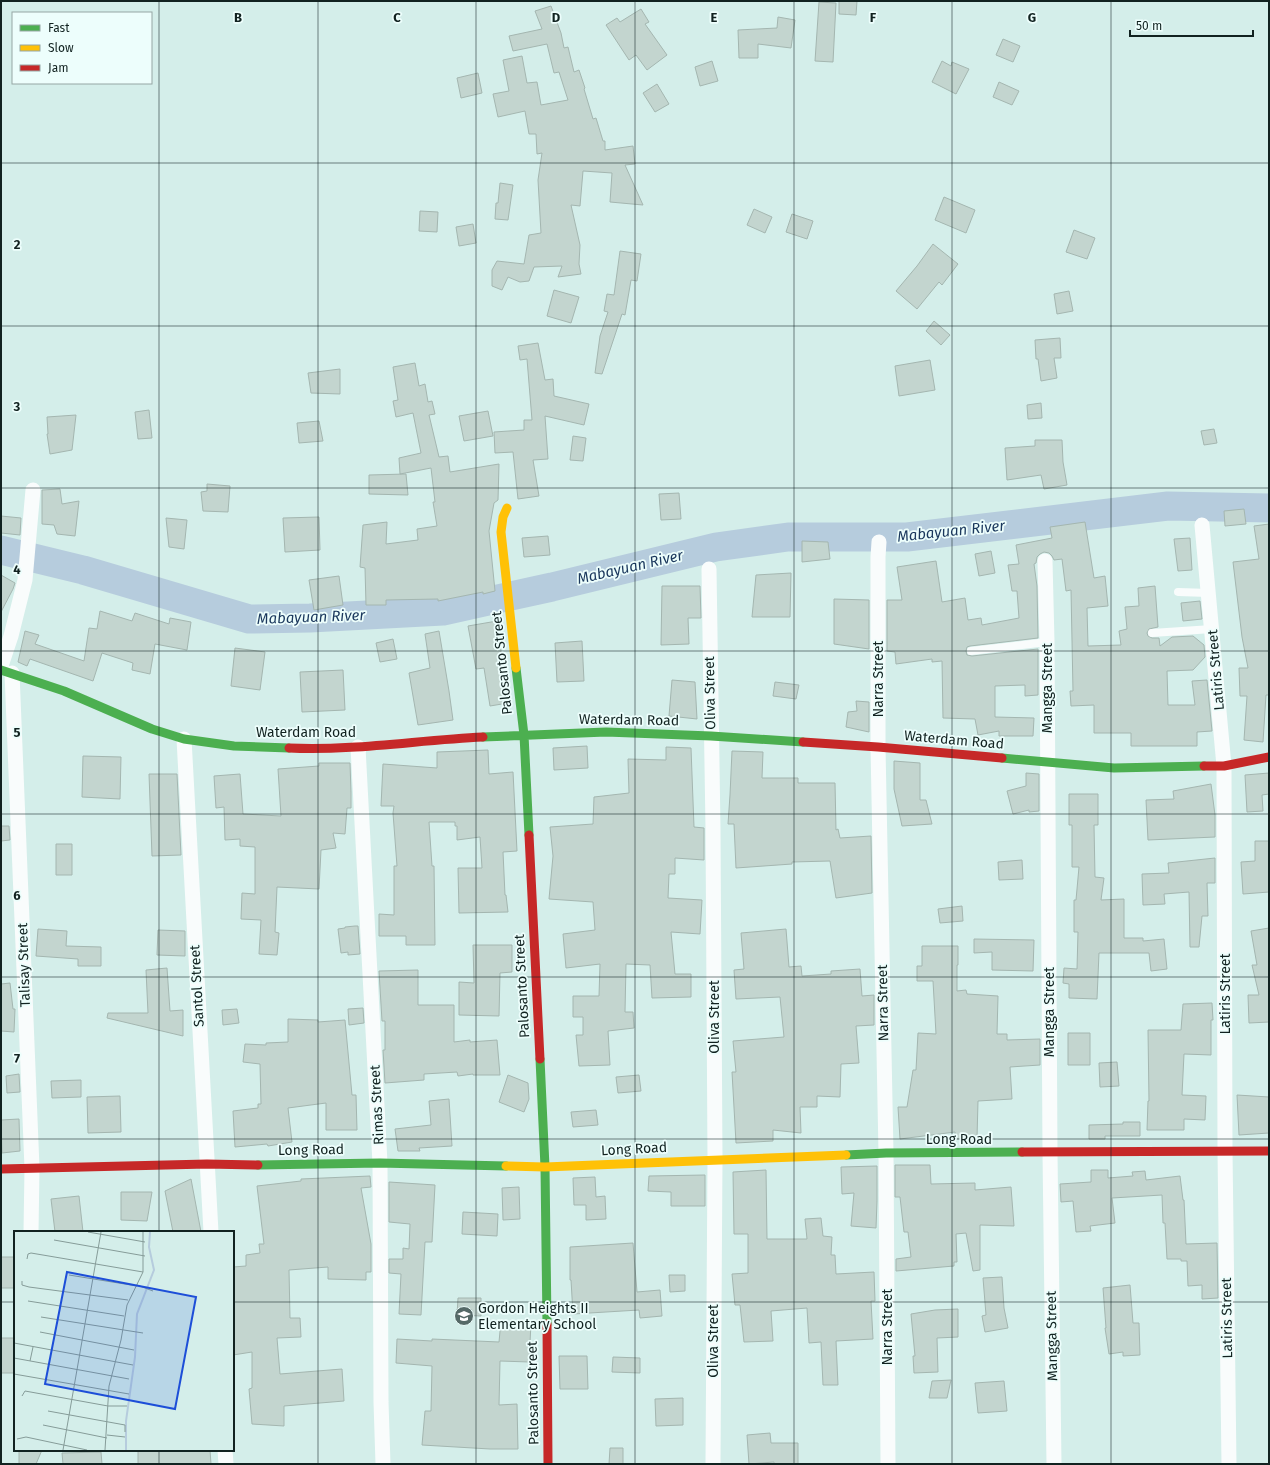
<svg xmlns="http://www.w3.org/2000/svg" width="1270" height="1465" viewBox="0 0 1270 1465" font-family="'Fira Sans',sans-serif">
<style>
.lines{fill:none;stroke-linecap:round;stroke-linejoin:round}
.river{stroke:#b6ccdd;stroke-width:29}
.building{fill:#c3d5cf;stroke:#a4b6b0}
.lane{stroke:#f9fcfc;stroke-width:8}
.street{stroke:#f9fcfc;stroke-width:15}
.fast{stroke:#4caf50;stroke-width:9}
.slow{stroke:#ffc107;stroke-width:9}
.jam{stroke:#c62828;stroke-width:9}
.grid{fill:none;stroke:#112220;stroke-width:1;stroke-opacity:0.55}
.labels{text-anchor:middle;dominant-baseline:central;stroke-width:3.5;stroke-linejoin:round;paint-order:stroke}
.street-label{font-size:14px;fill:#112220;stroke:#edfefc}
.poi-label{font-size:14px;fill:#112220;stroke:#edfefc;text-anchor:start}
.water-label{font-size:15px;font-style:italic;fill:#1a375c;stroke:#edfefc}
.inset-river{fill:none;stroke:#b6ccdd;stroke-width:2}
.inset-road{fill:none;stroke:#869c99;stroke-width:1}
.view{fill:#1d4ed8;fill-opacity:0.15;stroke:#1d4ed8;stroke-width:2}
.inset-edge{fill:none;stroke:#112220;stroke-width:2}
.grid-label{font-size:13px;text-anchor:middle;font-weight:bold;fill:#112220;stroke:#edfefc;stroke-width:3.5;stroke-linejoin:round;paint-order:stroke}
</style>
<rect width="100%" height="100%" fill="#d4eeea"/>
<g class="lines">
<path class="river" d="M1 550 83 570 249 619 310 618 443 611 552 587 716 547 788 537H907L1168 506 1269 508"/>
</g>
<path class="building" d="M839 1H857L856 15 839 14Z
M819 2 836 3 833 62 815 61Z
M551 6 561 33 564 48 568 47 574 72 579 70 585 88 584 89 593 119 596 118 603 141H605V150L633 146 635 164 625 165 643 205 610 202 612 173 583 171 580 206 571 205 580 245 579 264 581 274 558 277 562 266 534 267 529 281 520 282 508 277 502 290 492 286V270L497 261 524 264 529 235 541 233 538 180 542 153 537 154 536 134H529L525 111 498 117 493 94 509 91 503 60 522 56 527 83 537 82 541 105 568 100 559 72 554 73 547 44 513 51 509 36 542 29 535 11Z
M641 9 649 22 645 24 667 55 647 70 636 55 629 60 606 25 617 18 620 22Z
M778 17 795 20 791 48 758 44V58H739L738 30 777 28Z
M1003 39 1020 46 1013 62 996 55Z
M712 61 718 81 700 86 695 67Z
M942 61 951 66 952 62 969 69 956 94 932 82Z
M478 73 482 93 461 98 457 78Z
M999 82 1019 91 1012 105 993 97Z
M657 84 669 104 655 112 643 93Z
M500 183 513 185 508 220 495 219 496 203H498Z
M944 197 975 210 966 233 935 220Z
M754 209 772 217 765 233 747 225Z
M420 211 438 212 437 232 419 231Z
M792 214 813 221 807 239 786 232Z
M473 224 476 243 459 246 456 227Z
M1074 230 1095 238 1087 259 1066 252Z
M933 244 958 264 942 285 939 282 917 309 896 291 917 266Z
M620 251 641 254 637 281 631 280 625 315 622 314 602 374 595 373 600 336 608 312 604 311 607 294 614 295Z
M554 290 579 297 571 323 547 316Z
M1069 291 1073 311 1057 314 1054 294Z
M934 321 950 335 941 345 926 331Z
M1060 338 1061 358H1054L1057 378 1041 381 1038 359H1036L1035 340Z
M538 343 545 380 553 379 554 396 589 404 584 425 545 416 548 459 533 460 539 496 518 499 513 452 495 453 494 432 524 430V420H532L527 359 520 360 518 346Z
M930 360 935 390 899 396 895 366Z
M415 363 419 386 425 384 428 402 432 401 435 414 429 415 439 457 448 456 450 472 499 464 498 500 494 503 489 531 495 591 483 594V592L438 601V599L386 600V605H366L365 568 360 567 363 525 387 522 386 544 418 540 417 529 437 526 433 502H435L431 468 400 474 399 458 421 453 413 413 396 417 393 401 398 400 393 367Z
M340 369V394L311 393 308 373Z
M1041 403 1042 418 1028 419 1027 405Z
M149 410 152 438 138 439 135 412Z
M488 411 493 436 464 441 459 416Z
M76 415 72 450 50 454 47 434H48L47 417Z
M319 421 323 441 299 443 297 423Z
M1214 429 1217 443 1204 445 1201 431Z
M573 436 586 438 583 461 570 460Z
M1035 440H1062L1063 462 1067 485 1044 489 1041 475 1007 480 1005 448 1035 446Z
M406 474 408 495 369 494V475Z
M207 484 230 486 228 512 203 511 201 492 207 491Z
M60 489 62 504 79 501 75 536 57 534 54 525 42 524V490Z
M679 493 681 519 661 520 659 494Z
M1244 509 1246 524 1225 526 1224 511Z
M1 516 21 518 20 535 1 533Z
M319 517 320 550 285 552 283 518Z
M166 518 187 520 184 549 169 547Z
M1085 522 1094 578 1105 576 1108 606 1087 608 1088 646 1121 645 1119 631 1127 629 1125 607 1139 606 1138 588 1155 586 1158 627 1149 629 1147 633 1148 636 1152 638H1159L1160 646 1172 637 1193 636 1204 645 1205 657 1193 670 1167 671 1168 705H1195L1192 681 1207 680 1212 731 1197 732V746H1131V733H1094V705L1071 706 1070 691H1073L1071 590 1066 591 1062 559 1054 560 1052 556 1049 553 1044 552 1040 554 1037 557 1036 563 1034 564 1037 586 1038 638 970 646 967 647 966 651 967 655 972 656 1038 649V695L1025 696V685L995 686V717L1034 718 1033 736H999V731L978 735 975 719 943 718 942 661 932 662V659L896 664 895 652 887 651V600H902L897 567 936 561 942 602 965 598 968 620 981 618 982 625 1019 618 1017 591H1012L1008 565 1019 564 1016 545 1052 538 1050 527Z
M1269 524V695H1266L1263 742 1244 740 1247 696H1240L1239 668H1248L1242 637 1233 562 1259 559 1254 526Z
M548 536 550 555 524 557 522 538Z
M1190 538 1192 570 1178 571 1174 539Z
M802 541 828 542 830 559 802 562Z
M991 551 995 573 979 576 975 554Z
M791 573 790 617H752L756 575Z
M1 575 15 583 13 589 1 612Z
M339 576 343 605 314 610 309 580Z
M662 586H700L701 618H688L689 644 661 645Z
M834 599 869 600V649L834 644Z
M1200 601 1202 619 1183 621 1181 603Z
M100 611 132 621 135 613 169 624 170 618 191 622 187 650 155 644 150 674 132 670 133 663 102 653 93 681 30 659 27 666 18 662 25 631 39 635 35 644 84 661 89 628 97 629Z
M497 621 508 703 490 706 484 668 476 669 468 626Z
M439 631 449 691 453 720 418 725 409 673 430 668 425 634Z
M393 639 397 659 380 662 376 643Z
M582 641 584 681 557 682 555 643Z
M235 648 265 652 260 690 231 686Z
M343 670 345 710 302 712 300 672Z
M672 680 695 682 697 719 669 716Z
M775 682 799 685 796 699 773 696Z
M856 701 869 702V732L846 727 848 712 857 711Z
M587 746 588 768 554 770 553 748Z
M666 747 691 748 694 827 704 828V860L675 858V874H669L668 898 702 900 700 934 671 932 675 974H691V997L652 998 650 965 626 964 625 1012H633L634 1028 608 1031 610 1065 579 1066 576 1035H583V1017H573V996H599L600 964 566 968 563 934 595 930 593 902 549 899 553 856 550 827 593 824 594 797 629 793 628 759 666 760Z
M488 750 489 774 513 772 517 851 503 852 505 895H506L508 912 459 913 458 868H482L480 837 457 840V826H455V822H429L432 866H434L435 945H406V936H379V914L394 915V866H397L393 813 394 806H381L383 764 437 768V752Z
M732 751 763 752 762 778H798V783H835L836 830 838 829 840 838 871 836 872 893 836 898 830 861 792 862V864L736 868 734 824H728L730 795Z
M83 756 121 757 120 799 82 797Z
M894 761 920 763V800H926L932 824 902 826 894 789Z
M319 763H350L351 792V808H347L345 834 333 833 336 848 321 850 319 889 277 887 275 932 279 933 277 955 259 954 261 920 241 919 242 893 255 894V847L240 846V839L225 840 224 807 216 808 214 776 240 774 243 814 281 816 278 769 319 766Z
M1026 773 1039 774V811L1029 812V810L1013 814 1007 791 1026 786Z
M1269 773V794L1262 795 1263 811 1247 812 1245 775Z
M149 774H177L181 855 152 856Z
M1211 784 1215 815V837L1148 840 1146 800 1174 799 1173 791Z
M1069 794H1098V825H1094L1095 877 1104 878 1101 900 1124 899V938H1143V941L1164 939 1167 969 1151 971 1149 953H1099L1097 999 1069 998V984L1063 983 1064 968 1077 969 1078 932H1074V900H1076L1079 867H1072V825H1069Z
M1 826H9L10 840 1 841Z
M1255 841H1269V892L1243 894 1241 862 1255 861Z
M56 844H72V875H56Z
M1215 858V883H1207L1208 916H1202L1199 947H1190L1189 892 1164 894 1165 904 1143 905 1142 874 1169 873 1168 863Z
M1022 860 1023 879 999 880 998 862Z
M962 906 963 921 940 923 938 909Z
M355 926H358L360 954 348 955V952L341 953 338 929 345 928V927Z
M1269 928V1022L1249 1023 1248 995H1259L1252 965H1257L1251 931Z
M38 929 67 931 66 946 101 947V966H78V959L36 956Z
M786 929 789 967 801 966 802 976 831 974V971L860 969 862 996 874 995V1025L856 1026 859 1063 841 1064 840 1097 817 1096V1107H800L801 1133 773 1130V1141L736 1143 732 1072H736L733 1041 784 1037 780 997 736 999 734 970 744 969 741 933Z
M158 930 185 931V956L157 955Z
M974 939 1034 940 1033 971 992 970V952L974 953Z
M473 945H512V972L500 973 499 1016 459 1015V982L474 983Z
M922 946H958V965H957V991L966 990 967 994 998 996 997 1034H1007V1040L1040 1039V1065L1010 1067 1012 1099 978 1101 977 1138 956 1139 955 1132 900 1139 898 1107H907L913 1070H916L918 1033 936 1034 933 981H917V966H922Z
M167 968 170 1011 183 1010V1036L107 1018 108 1013H148L146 970Z
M418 970V1005H454V1042L470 1040V1042L497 1040 500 1075H473V1074L458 1076 457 1072 424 1074V1080L385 1083 383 1050H385V1021H382L379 971Z
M10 983 13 1009H15L14 1032 1 1031V984Z
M1212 1003 1213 1020H1211V1055L1184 1054 1182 1095 1206 1096 1205 1120 1184 1119V1130H1147L1148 1101H1149L1148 1030H1181L1183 1004Z
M363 1008 364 1023 349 1025 348 1009Z
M237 1009 239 1023 223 1025 222 1010Z
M288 1019 318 1020V1022L345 1020 352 1095H356L357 1130H326V1103L288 1108 292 1142 268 1146 267 1144 235 1147 233 1111 258 1108V1104H261L260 1064 243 1062 245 1044 266 1045V1043L288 1042Z
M1068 1033H1090V1065H1068Z
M1117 1062 1119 1086 1100 1087 1099 1063Z
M19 1074 20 1092 7 1093 6 1076Z
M508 1075 528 1083 529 1099 524 1112 499 1102Z
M639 1075 641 1091 618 1093 616 1077Z
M81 1080V1097L52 1098 51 1081Z
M1237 1095 1269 1097V1133L1239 1135Z
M120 1096 121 1132 88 1133 87 1097Z
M449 1099 452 1146 419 1148 420 1151H398L395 1129 431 1125 429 1101Z
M596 1110 598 1125 573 1127 571 1112Z
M19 1119 20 1151 2 1153 1 1120Z
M1123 1122H1140V1136H1105V1139H1089V1125L1123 1124Z
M895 1165H930L931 1184 975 1183V1190L1011 1187 1014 1226 980 1225V1270L973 1271 966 1233 956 1234 957 1262H954V1266L896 1271V1259L911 1257 908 1232H904L900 1197H895Z
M877 1166V1201L876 1228 851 1226 854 1193 842 1194 841 1167Z
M766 1170 767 1239H807L805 1219 821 1218 823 1236 832 1237 831 1255H835L836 1274 874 1272 875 1301H871L873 1339 836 1341 838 1385H823L821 1342 809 1343 807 1308 771 1311 773 1341 744 1342 740 1305H735L732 1274 748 1273V1234H734L733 1172Z
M1091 1170H1108V1178L1133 1176 1132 1172 1145 1171 1146 1180 1180 1176 1183 1200H1184L1186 1244 1217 1243 1218 1298 1202 1299V1285L1188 1286 1187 1261H1181V1259H1167L1165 1223H1163L1162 1195 1112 1198 1115 1223 1090 1226 1091 1231 1076 1232 1073 1201 1061 1202 1060 1184 1091 1182Z
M705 1175V1206H671V1192L648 1191 649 1176Z
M370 1176 371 1187 361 1188 371 1244V1272H366V1280L328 1279V1267L289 1270 290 1318H300L301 1337 277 1338 280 1374 342 1369 344 1401 284 1406V1426L252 1424 249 1389 252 1388V1352L233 1355V1267L246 1266V1255L260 1253 259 1244H264L257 1186 301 1181V1179Z
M595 1177 596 1197 605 1196 606 1219 586 1220V1205H574L573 1178Z
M191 1179 201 1232H173L165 1191Z
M389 1182 435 1185 432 1242H425L421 1315 399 1314 401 1274 389 1273V1259H403V1248L409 1249 410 1224 389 1222Z
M519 1187 520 1219 503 1220 502 1188Z
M121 1192H152L147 1221 121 1220Z
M79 1196 83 1232H55L51 1199Z
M463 1212 498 1214 497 1236 462 1234Z
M633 1243 637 1292 660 1290 662 1316 640 1318 639 1310 573 1314 571 1280H570V1247Z
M1 1257H15V1288H1Z
M669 1275H685V1291L670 1292Z
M1002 1277 1004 1308 1008 1328 985 1332 982 1316 986 1315 983 1278Z
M1130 1285 1133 1323H1139L1140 1355 1123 1356V1352L1109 1354 1105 1328H1106L1103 1288Z
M458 1298H481V1316L457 1315Z
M958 1309V1337L937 1338 938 1372 914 1373 913 1356H915L911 1314 935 1310Z
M501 1321 531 1323 529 1362 500 1361 499 1405 517 1404 518 1449H490L422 1445 425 1411H431L432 1366 396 1363 397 1339 432 1341V1339L499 1342Z
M1 1338H15V1373H1Z
M559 1356H587L588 1389H560Z
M613 1357 640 1358V1373L612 1372Z
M951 1380 947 1398H929L932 1381Z
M1004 1381 1007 1411 978 1413 975 1383Z
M683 1398V1425L656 1426 655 1399Z
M770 1433 771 1443H798V1464H774V1462L749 1464 747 1435Z
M610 1448H623V1464H609Z
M19 1450H42L36 1464H19Z
M138 1450H210L211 1464H138Z
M101 1452 102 1464H63L62 1453Z"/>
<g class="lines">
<path class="lane" d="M1178 592 1209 593
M1152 633 1212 629
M971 651 1047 642"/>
<path class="street" d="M1202 525 1224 766 1225 1151 1229 1464
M879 542 878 557V747L886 1153 888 1464
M1045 561 1047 642 1050 1153 1054 1464
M709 569 713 829 715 1159 713 1464
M1 666 11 636 25 580 33 490
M12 673 32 1168 31 1232
M184 739 211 1232
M358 747 380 1163 381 1402 383 1464
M225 1450 226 1464"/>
<path class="fast" d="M516 668 524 735 529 835
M1 670 64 691 152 729 184 739 234 746 289 748
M483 737 606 732 711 736 803 742
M1002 758 1114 768 1204 766
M540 1059 545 1167 547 1324
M846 1155 886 1153 1022 1152
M258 1165 380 1163 506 1166"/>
<path class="slow" d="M507 508 503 517 501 532 516 668
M506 1166 545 1167 846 1155"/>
<path class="jam" d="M803 742 878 747 1002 758
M289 748C354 751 418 740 483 737
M1204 766H1224L1269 757
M529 835 540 1059
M1022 1152 1269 1151
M1 1169 207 1164 258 1165
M547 1324 548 1464"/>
</g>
<path class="grid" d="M159 1V1232M318 1V1464M476 1V1464M635 1V1464M794 1V1464M952 1V1464M1111 1V1464M1 163H1269M1 326H1269M1 488H1269M1 651H1269M1 814H1269M1 977H1269M1 1139H1269M1 1302H15M233 1302H1269M159 1450V1464"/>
<defs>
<symbol id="school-disc" viewBox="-11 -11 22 22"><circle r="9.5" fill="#556967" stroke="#edfefc"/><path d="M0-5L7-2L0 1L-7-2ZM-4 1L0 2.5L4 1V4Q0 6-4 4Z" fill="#fff"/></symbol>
</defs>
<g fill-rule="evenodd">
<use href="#school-disc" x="453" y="1305" width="22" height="22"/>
</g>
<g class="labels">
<g class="street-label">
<text transform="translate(502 663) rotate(-96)">Palosanto Street</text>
<text transform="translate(1216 670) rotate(-95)">Latiris Street</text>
<text transform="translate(878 679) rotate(-90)">Narra Street</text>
<text transform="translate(1047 688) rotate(-90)">Mangga Street</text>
<text transform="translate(710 693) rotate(-91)">Oliva Street</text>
<text transform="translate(629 720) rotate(1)">Waterdam Road</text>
<text x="306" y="732">Waterdam Road</text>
<text transform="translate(954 740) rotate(5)">Waterdam Road</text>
<text transform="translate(24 965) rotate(-92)">Talisay Street</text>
<text transform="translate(197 986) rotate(-93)">Santol Street</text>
<text transform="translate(522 986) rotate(-93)">Palosanto Street</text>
<text transform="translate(1225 994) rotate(-90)">Latiris Street</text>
<text transform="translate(883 1003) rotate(-91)">Narra Street</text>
<text transform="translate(1049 1012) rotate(-90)">Mangga Street</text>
<text transform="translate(714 1017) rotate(-90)">Oliva Street</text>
<text transform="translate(377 1105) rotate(-93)">Rimas Street</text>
<text x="959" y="1139">Long Road</text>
<text transform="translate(634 1149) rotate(-3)">Long Road</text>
<text transform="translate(311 1150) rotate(-1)">Long Road</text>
<text transform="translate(1227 1318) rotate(-91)">Latiris Street</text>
<text transform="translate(887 1327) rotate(-90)">Narra Street</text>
<text transform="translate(1052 1336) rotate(-91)">Mangga Street</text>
<text transform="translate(713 1341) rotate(-90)">Oliva Street</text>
<text transform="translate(533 1393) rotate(-91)">Palosanto Street</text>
</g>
<g class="poi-label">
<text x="478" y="1308">Gordon Heights II<tspan x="478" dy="16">Elementary School</tspan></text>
</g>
<g class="water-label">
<text transform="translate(951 531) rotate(-6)">Mabayuan River</text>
<text transform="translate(630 567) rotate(-13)">Mabayuan River</text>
<text transform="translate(311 617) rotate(-2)">Mabayuan River</text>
</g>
</g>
<g transform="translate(14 1231)">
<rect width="220" height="220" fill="#d4eeea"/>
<path class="inset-river" d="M112 219V190L121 126 123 83 140 39 135 16 136 1"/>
<path class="inset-road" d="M74 1 131 11M40 9 131 25M13 28 14 23 17 22 129 41M55 44 123 55M8 50V54L15 56 114 69M123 54 139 60M14 70 110 85M27 86 129 102M26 101 120 119M0 112 119 134M0 127 115 148M16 130 19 116M0 143 115 163M8 165 11 160 94 175H113M34 180 111 194V201M29 194 93 207M93 204 111 206M3 208 12 206 73 219M49 219 87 1M91 219 95 155 107 109 113 74 129 41V1"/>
<path class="view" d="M53 41 182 66 161 178 31 153Z"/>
<rect width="220" height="220" class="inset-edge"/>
</g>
<g class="grid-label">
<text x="238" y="22">B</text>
<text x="397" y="22">C</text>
<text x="556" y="22">D</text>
<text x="714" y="22">E</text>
<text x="873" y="22">F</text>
<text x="1032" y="22">G</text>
<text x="17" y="249">2</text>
<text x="17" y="411">3</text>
<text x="17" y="574">4</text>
<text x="17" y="737">5</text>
<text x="17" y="900">6</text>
<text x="17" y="1063">7</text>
</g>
<rect width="1270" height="1465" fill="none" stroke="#112220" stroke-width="4"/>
<rect x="12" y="12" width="140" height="72" fill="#edfefc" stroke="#95a6a4"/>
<rect x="20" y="25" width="20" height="6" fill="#4caf50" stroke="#95a6a4"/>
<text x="48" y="32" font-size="12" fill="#112220">Fast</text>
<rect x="20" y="45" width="20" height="6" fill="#ffc107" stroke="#95a6a4"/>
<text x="48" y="52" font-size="12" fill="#112220">Slow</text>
<rect x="20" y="65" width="20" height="6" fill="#c62828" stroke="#95a6a4"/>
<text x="48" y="72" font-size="12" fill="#112220">Jam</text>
<path d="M1130 30v6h123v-6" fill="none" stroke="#112220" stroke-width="2"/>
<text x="1136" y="30" font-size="12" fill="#112220" stroke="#edfefc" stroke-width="3" paint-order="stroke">50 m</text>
</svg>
